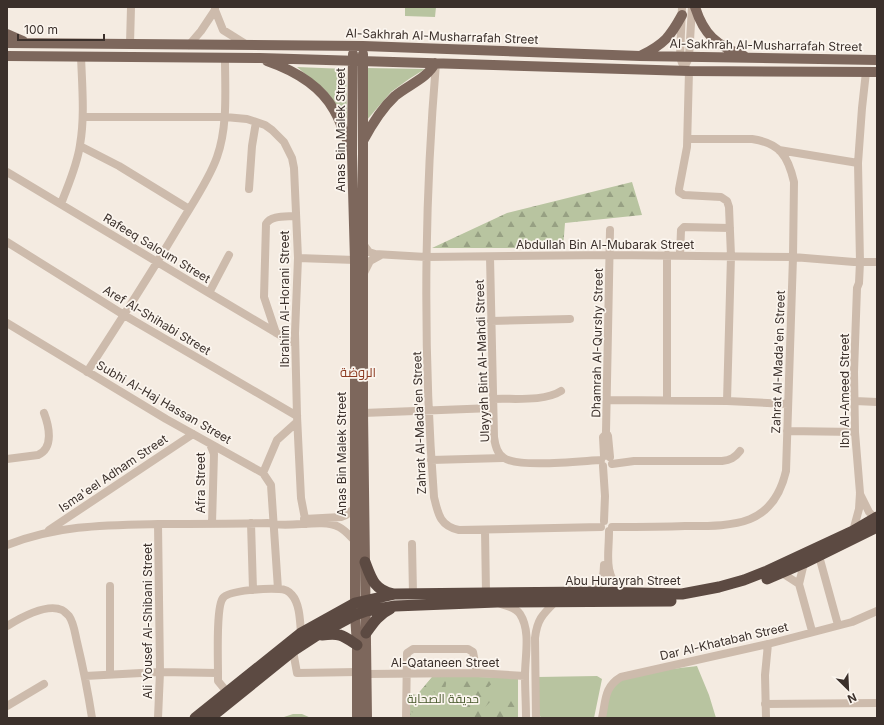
<svg xmlns="http://www.w3.org/2000/svg" width="884" height="725" viewBox="0 0 884 725" font-family="Inter,Cairo,sans-serif">
<style>
.green{fill:#b8c4a0}
.forest{fill:url(#forest-firs)}
.lines{fill:none;stroke-linecap:round;stroke-linejoin:round}
.minor{stroke:#cdbbac;stroke-width:8}
.major{stroke:#7d675c;stroke-width:10}
.highway{stroke:#5c4a42;stroke-width:11}
.labels{text-anchor:middle;dominant-baseline:central;stroke-width:3.5;stroke-linejoin:round;paint-order:stroke}
.street-label{font-size:12px;fill:#3b302b;stroke:#fbf5ee}
.park-label{font-size:12px;fill:#4a5a2e;stroke:#fbf5ee}
.neighbourhood-label{font-size:13px;fill:#8c3b22;stroke:#fbf5ee}
</style>
<defs>
<pattern id="forest-firs" width="22" height="20" patternUnits="userSpaceOnUse"><rect width="22" height="20" fill="#b8c4a0"/><path d="M5 1l3.5 6h-7zM16 11l3.5 6h-7z" fill="#97a083"/></pattern>
</defs>
<rect width="100%" height="100%" fill="#f4ebe1"/>
<path class="green" d="M405 7H436L435 17 405 16Z
M297 67 346 69 347 118 326 91Z
M367 68 425 69 409 79 391 92 366 121Z
M697 666 709 695 716 718H605C607 707 608 695 614 685 621 673 681 668 697 666Z
M433 676 518 678V718H408V694L417 695Z
M597 676 602 679 594 718H541L539 714 538 677Z
M293 714H302L311 718H281Z"/>
<path class="forest" d="M632 182 642 215 565 223 563 248H432L507 213Z
M433 676 447 677 445 691 440 700 437 698 438 695 430 689 423 697 425 699 423 702 420 700 414 707 417 710 414 713 410 711 409 712 411 714 409 716 411 718H408V694L417 695Z
M461 678H498L485 690 498 703 495 706 490 702 484 708 493 717 518 693V718H466L461 698Z"/>
<g class="lines">
<path class="minor" d="M215 7V10L223 30 247 45
M682 7 680 57 682 63 689 71 687 147 679 189V192L684 195 721 197 727 201 729 207 731 256 727 401
M130 44 131 7
M189 45 201 31 215 10
M687 62 689 57 692 7
M436 63C424 207 423 353 434 497 438 514 440 526 459 530L601 527
M83 117H225L247 119 265 125 272 130 284 142 292 158 294 168 298 258 295 333 297 416 301 498 306 524
M80 146 119 166 189 209
M779 150 858 163
M7 172 209 293 295 344
M249 189 252 146 256 122
M61 204C68 185 77 166 80 145 85 116 82 85 81 56
M7 242 124 315 297 416
M363 244 369 252 375 254 426 257 611 255 793 257 854 262H877
M680 256 681 230 684 227 730 228
M490 257 494 437C495 445 497 454 504 458 519 468 581 461 601 460
M298 258 355 260
M364 273 370 261 381 255
M209 293 229 255
M491 321 570 319
M7 323 166 419 263 473 271 485 278 589
M276 333 264 297 266 224C271 215 286 217 296 216
M87 372C119 323 150 275 179 226 192 204 209 180 217 157 228 126 225 90 225 58
M493 399C513 398 544 402 561 391
M608 400 727 401 788 404
M667 400V255
M855 401 877 402
M363 413 493 408
M787 431 855 432
M210 444 214 454 212 523
M604 456 603 437 605 435
M610 457 608 436 606 432 610 230
M7 459 38 455C54 448 49 426 44 413
M431 460 503 458
M612 464 634 461H722C730 460 735 458 740 451
M603 466 605 496 604 521
M263 473 277 440 297 422
M860 494 869 512 875 518
M304 519 341 517 346 515 355 508
M251 523 253 590
M612 527C636 527 661 527 685 526 734 526 773 527 786 471L793 257 794 182C788 156 780 143 752 139H688
M49 530 193 434
M485 530 486 593
M609 531C609 557 603 571 621 592
M853 531 859 509 860 493 855 432 854 372 857 288 859 283 860 262 858 163 862 108 866 72
M412 544 413 594
M7 545C57 525 105 525 158 524 194 524 231 524 268 523 288 529 322 518 339 527 345 530 350 536 355 541
M819 556 838 625
M804 563 799 584 812 631
M782 573 799 584
M110 586V674
M594 592C602 583 604 576 604 565
M501 604C508 606 516 608 520 614 531 631 525 656 525 675 525 689 526 704 526 718
M7 626C20 618 47 603 62 610 64 611 67 614 69 616 74 623 75 634 77 642 83 667 88 692 92 718
M293 651 297 673 357 672
M366 674 477 673 525 676
M85 676 160 672 218 673
M227 692 218 681V673C218 660 216 606 223 598 229 590 269 588 279 589 284 589 289 591 292 595 300 604 300 622 301 633
M765 704 877 703
M7 706 44 684
M158 718 160 672 158 524
M406 718 407 653 413 649H468L473 652 477 673
M536 718 535 638C537 620 542 615 555 602
M602 718C606 700 604 687 621 677L768 644 852 622 877 611
M766 718 765 675 768 644"/>
<path class="major" d="M695 7C704 35 716 45 744 56
M7 34 23 41
M7 43 363 46 640 56 877 60
M353 54 352 154 355 260V615L357 645V718
M363 54V413L367 718
M642 55C664 44 670 37 682 15
M7 56 260 58 689 71 877 72
M267 61C293 70 320 85 334 110 341 122 345 135 350 148
M363 141C372 124 381 109 395 96 408 85 428 78 435 63"/>
<path class="highway" d="M365 562C371 578 374 590 393 594
M767 579 804 563 877 527
M366 633C373 623 379 614 390 609
M322 635C341 633 342 635 357 645
M195 718 301 633 355 603 395 594 594 592 682 594 719 587 744 580 767 571 853 531 877 517
M210 718 293 651 316 636 355 615 366 611 395 606 497 602 671 601"/>
</g>
<g class="labels">
<g class="street-label">
<text transform="translate(442 36) rotate(2)">Al-Sakhrah Al-Musharrafah Street</text>
<text transform="translate(766 45) rotate(1)">Al-Sakhrah Al-Musharrafah Street</text>
<text transform="translate(340 130) rotate(-90)">Anas Bin Malek Street</text>
<text x="605" y="244">Abdullah Bin Al-Mubarak Street</text>
<text transform="translate(157 248) rotate(31)">Rafeeq Saloum Street</text>
<text transform="translate(284 299) rotate(-90)">Ibrahim Al-Horani Street</text>
<text transform="translate(157 320) rotate(31)">Aref Al-Shihabi Street</text>
<text transform="translate(597 343) rotate(-89)">Dhamrah Al-Qurshy Street</text>
<text transform="translate(482 361) rotate(-92)">Ulayyah Bint Al-Mahdi Street</text>
<text transform="translate(778 362) rotate(-88)">Zahrat Al-Mada'en Street</text>
<text transform="translate(844 391) rotate(-90)">Ibn Al-Ameed Street</text>
<text transform="translate(164 402) rotate(30)">Subhi Al-Haj Hassan Street</text>
<text transform="translate(419 423) rotate(-92)">Zahrat Al-Mada'en Street</text>
<text transform="translate(341 454) rotate(-90)">Anas Bin Malek Street</text>
<text transform="translate(113 473) rotate(-34)">Isma'eel Adham Street</text>
<text transform="translate(200 483) rotate(-90)">Afra Street</text>
<text x="623" y="580">Abu Hurayrah Street</text>
<text transform="translate(147 621) rotate(-90)">Ali Yousef Al-Shibani Street</text>
<text transform="translate(724 641) rotate(-13)">Dar Al-Khatabah Street</text>
<text x="445" y="662">Al-Qataneen Street</text>
</g>
<g class="park-label">
<text x="443" y="698">حديقة الصحابة</text>
</g>
<g class="neighbourhood-label">
<text x="358" y="372">الروضة</text>
</g>
</g>
<rect width="884" height="725" fill="none" stroke="#3b302b" stroke-width="16"/>
<g transform="translate(848 689) rotate(156)" stroke="#fbf5ee" stroke-width="3" paint-order="stroke">
<path d="M0-3L7 15L0 10L-7 15Z" fill="#3b302b"/>
<text y="-6" font-size="11" font-weight="bold" text-anchor="middle" fill="#3b302b">N</text>
</g>
<path d="M18 34v6h86v-6" fill="none" stroke="#3b302b" stroke-width="2"/>
<text x="24" y="34" font-size="12" fill="#3b302b" stroke="#fbf5ee" stroke-width="3" paint-order="stroke">100 m</text>
</svg>
